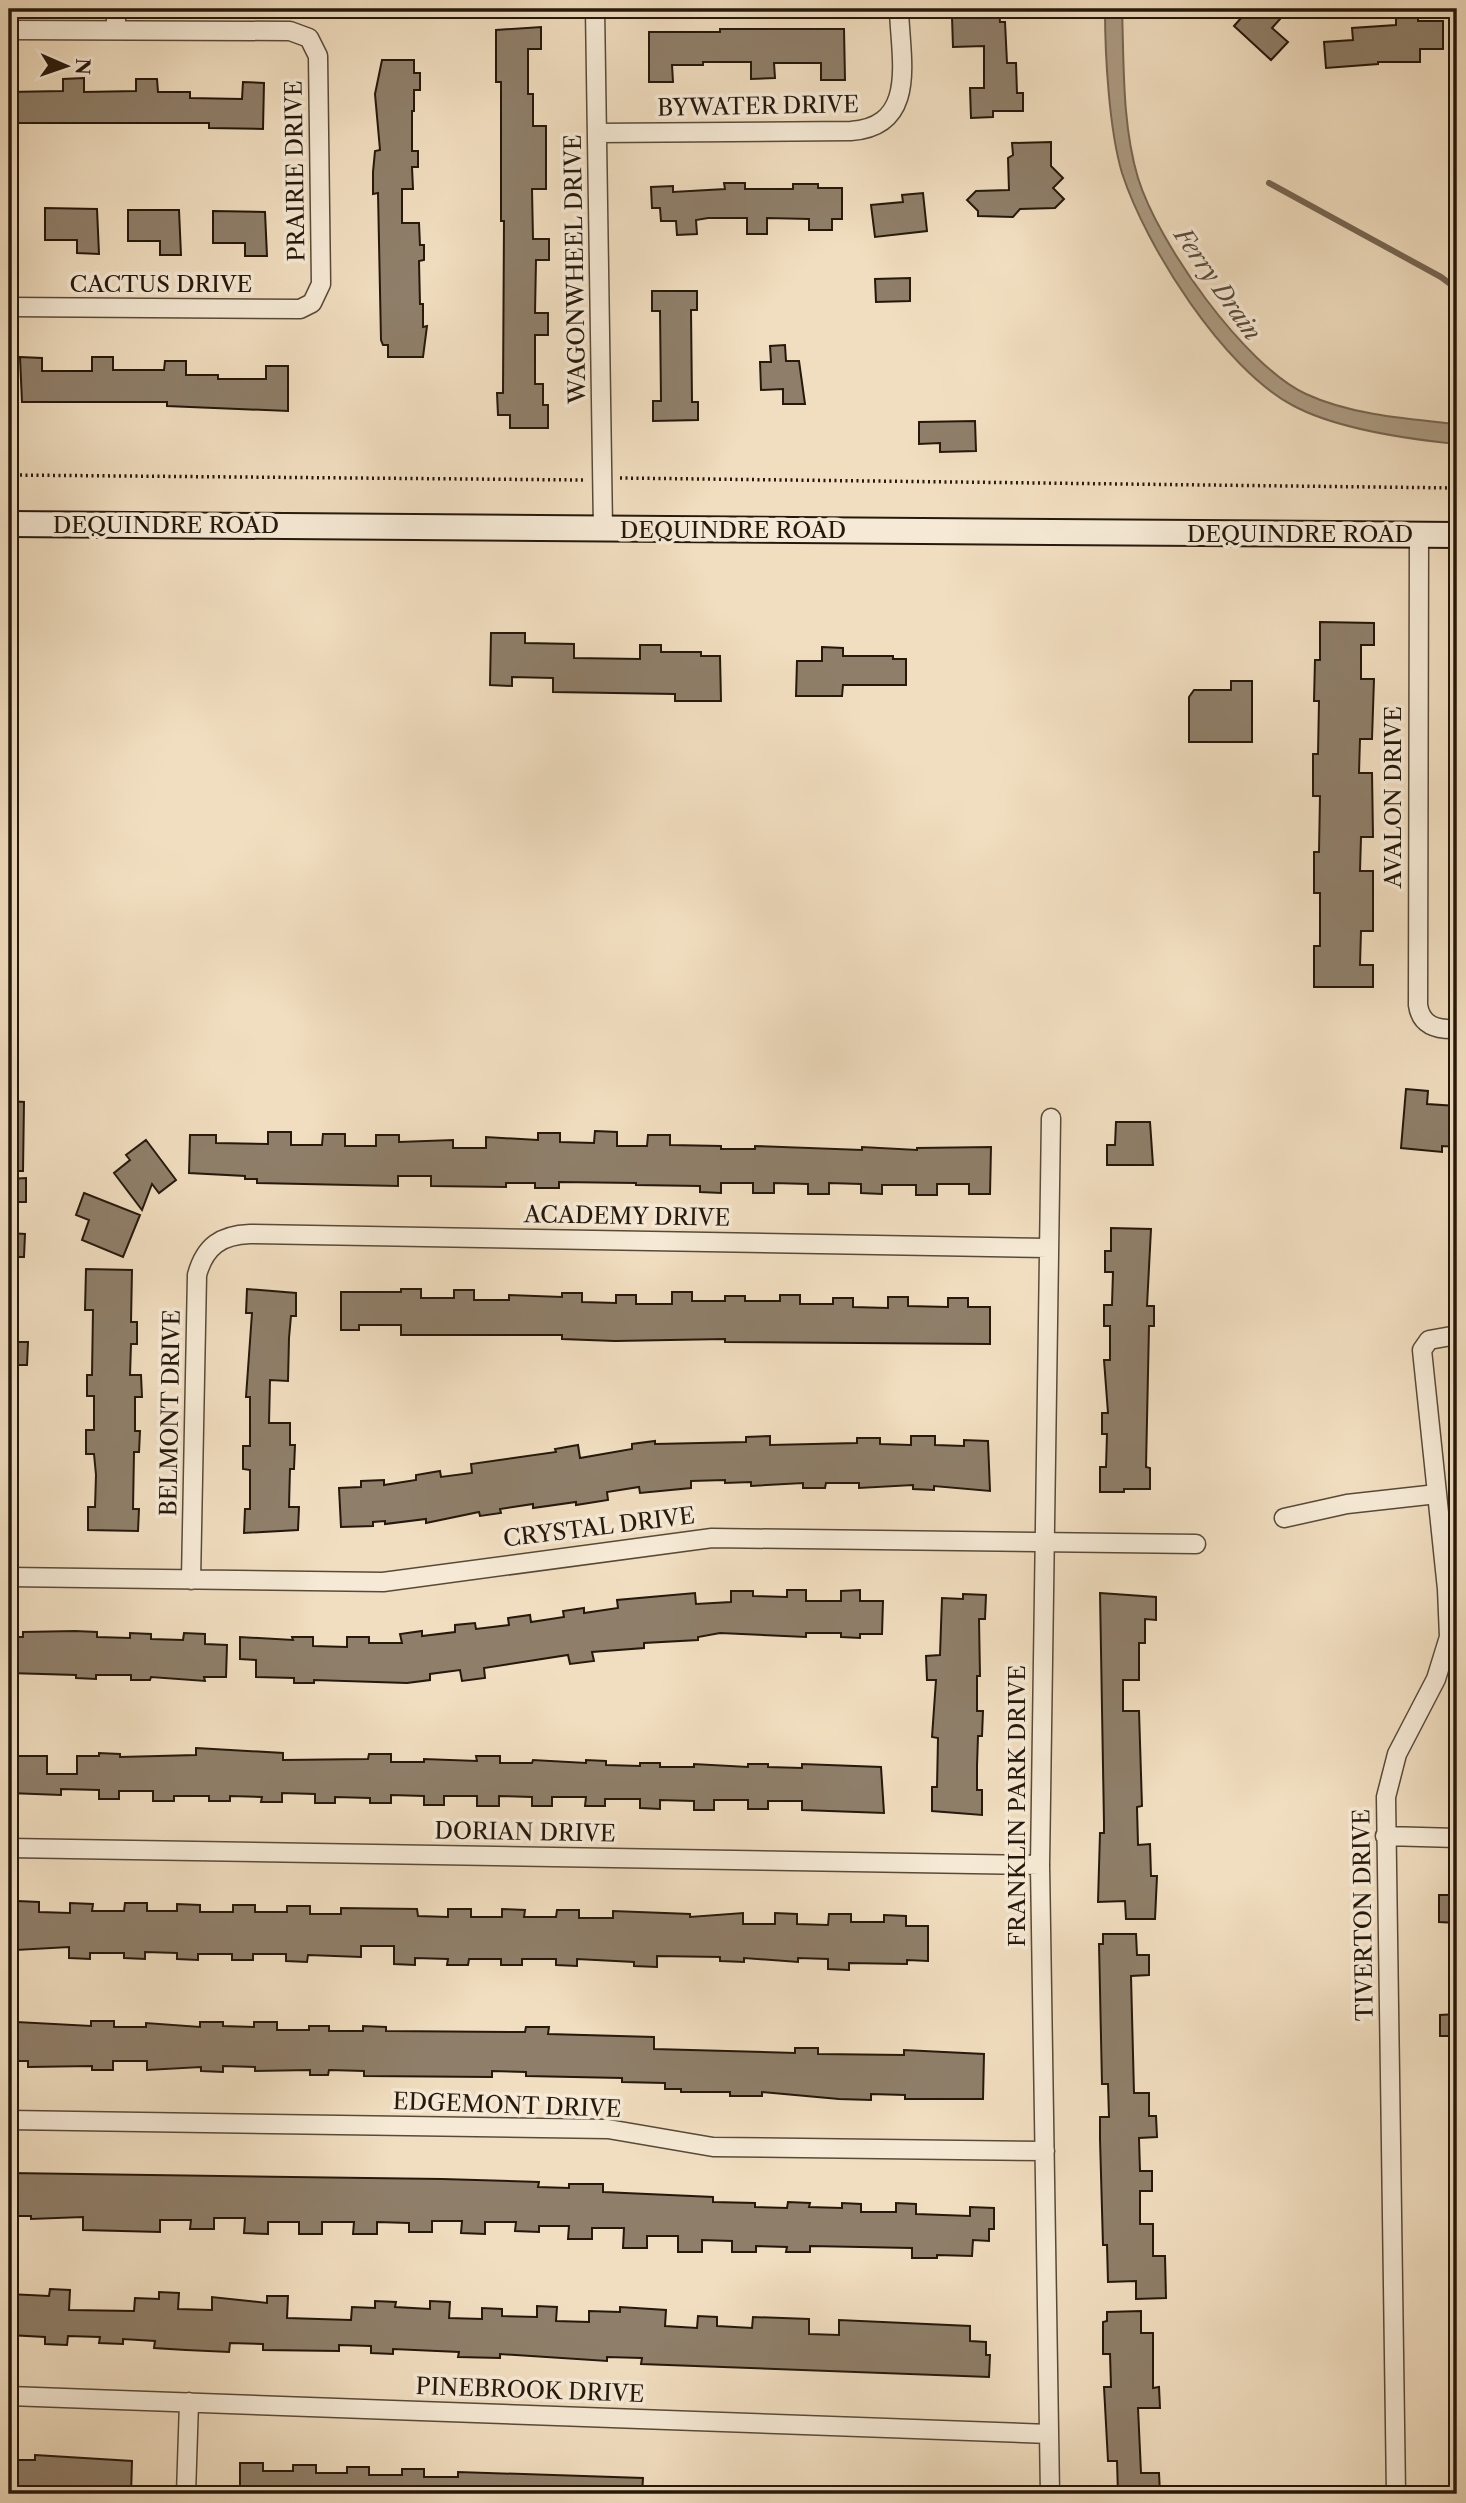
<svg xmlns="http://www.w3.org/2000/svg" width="1466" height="2503" viewBox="0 0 1466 2503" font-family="'Libre Caslon Text',serif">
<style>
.water{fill:#ac9b83;stroke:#766753;stroke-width:2}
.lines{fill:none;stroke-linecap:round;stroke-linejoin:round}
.stream{stroke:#766753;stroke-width:6}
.building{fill:#8f7f6a;stroke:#25180c;stroke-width:2}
.street-casing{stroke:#584a39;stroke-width:21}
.secondary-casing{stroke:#25180c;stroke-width:28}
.path{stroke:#25180c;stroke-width:3.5;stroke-dasharray:2 3.5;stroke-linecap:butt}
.street{stroke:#f6ead6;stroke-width:18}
.secondary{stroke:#f6ead6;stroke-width:24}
.labels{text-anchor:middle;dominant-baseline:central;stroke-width:7;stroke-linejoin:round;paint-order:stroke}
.street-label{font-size:23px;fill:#25180c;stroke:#f6ead6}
.water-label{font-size:24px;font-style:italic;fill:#5b4c3c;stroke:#f6ead6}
</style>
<rect width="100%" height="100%" fill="#f1dec0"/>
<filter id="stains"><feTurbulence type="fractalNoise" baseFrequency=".00286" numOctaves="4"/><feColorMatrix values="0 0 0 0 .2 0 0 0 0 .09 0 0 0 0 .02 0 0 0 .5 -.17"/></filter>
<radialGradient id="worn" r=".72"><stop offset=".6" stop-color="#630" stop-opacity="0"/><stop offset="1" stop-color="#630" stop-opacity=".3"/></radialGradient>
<path class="water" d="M1105 9H1122C1124 64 1122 125 1138 178 1158 243 1244 365 1306 394 1351 415 1408 419 1457 424V444C1407 439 1336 429 1292 405 1223 368 1146 247 1122 173 1109 129 1105 55 1105 9Z"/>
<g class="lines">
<path class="stream" d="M1269 183 1441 277 1457 289"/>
</g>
<path class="building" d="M967 9H999L1000 22H1005L1007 63H1016L1017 93H1023V111H993V117L971 118 970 88H984V46L953 47 952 17H967Z
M1249 9H1289L1272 28 1288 42 1271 60 1234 26Z
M1396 16H1418V21H1443V49H1420V62H1378V64L1326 68 1324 42 1353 40 1352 28 1396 25Z
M541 27V49H528V94H533V126H546V189H532L533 239H549V260H536L535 313H548V335H535V384H543V405H548V428H510V415H498L497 393H503L504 221H501V82H496V30Z
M720 29H844L845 80H821V63H774L775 78 751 79V62H703V65H672L673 82H649V32H720Z
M382 60H414V73H420V90H414V111H412V151H418V167H412L413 189H402V223H419L420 245H424V260L419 261 420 304H423V327L427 326 423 357H388V345H383L381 340 378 193 373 194V172L375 151 380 150 375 94Z
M84 78V92L136 91V79H157L158 92H190V98L242 99 243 82 264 83 263 129 209 128V123H9V92L63 91V79Z
M1051 142V166L1063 178 1053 188 1064 199 1055 208 1020 209 1013 217 978 216V211L967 200 976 191 1009 190 1008 158 1013 155 1012 143Z
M724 183H745V189H793V184H818V188H842V219H832V230H809V219L767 218V234H747V218H708L696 220 697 234 677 235 676 221H661L660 208H652L651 187 673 186V192L725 189Z
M923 193 927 231 875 237 871 205 903 202 902 195Z
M45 208 97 209 99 254 77 253V240H45Z
M128 210H179L181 255H160V241H128Z
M213 211 265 212 267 256H245V243H213Z
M910 278V301L876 302 875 279Z
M652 291H697V310H691L692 402H698V420L653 421V401H661L660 311H652Z
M785 345 786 361H799L805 404H783V389L761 390 760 362H771L770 346Z
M20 357 42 358V371H92V357H113V370H164L165 361H186V375H218V379H266V366H288V411L167 406V402H22Z
M975 421 976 451 940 452V443L919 444V422Z
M1320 622 1374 623V645H1361V679H1374L1372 739H1360L1359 773H1372L1373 837H1361L1360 871H1373V931H1361L1360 965H1373V987H1314V946H1320V893H1314V852H1319L1320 796H1313V754H1318L1319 701H1314L1315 660H1320Z
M491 633H525V643L574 644V658L640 659V645H661V652H701V656H720L721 701H675V694L553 692V678L512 677V686L490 685Z
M822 647 843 648V656H893V659H906V685H843L842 696H796L797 661H822Z
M1231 681H1252V742H1189V697L1194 690H1231Z
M1406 1089 1428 1091 1427 1104 1457 1106V1147L1442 1146V1152L1401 1148Z
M9 1101 24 1102 23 1171H9Z
M1116 1122H1150L1153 1165H1107V1145H1115Z
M595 1131 617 1132V1146H647L648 1135H670V1145L721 1146V1149H755V1146L862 1150V1147L917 1150V1148L991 1147 990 1194H969V1184H937V1195H916V1185H882V1194L861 1193V1184L829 1183V1194H808V1184L774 1183V1193H753V1183H721V1193L700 1192V1186L636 1185V1183L559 1182V1188H535V1183H506V1187L431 1186V1176H398V1186L257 1183V1179H245V1176L189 1173 190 1135H216V1143L268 1144V1132H291V1145H322L323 1134H345V1146H376V1135H399V1142L453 1140V1148H486V1137L538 1140V1133H560V1142L594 1143Z
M146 1140 176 1180 159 1193 152 1184 142 1210 114 1173 130 1160 126 1155Z
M26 1178V1202H9V1179Z
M84 1193 140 1215 123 1257 82 1240 89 1220 76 1215Z
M1111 1228 1151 1229 1147 1306H1154V1326H1149L1146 1467 1150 1468V1489H1124V1492H1100V1467H1106L1107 1434H1102V1413H1108L1104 1360H1110V1326H1104V1305H1112L1113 1272H1105V1251H1111Z
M9 1233 25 1234 24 1257H9Z
M86 1269 132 1270 131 1322H137V1344H131L130 1375H141L142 1397H135V1431H140L139 1452H134L133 1509H139L138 1531 88 1530V1507H95L96 1475 94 1454H86V1430H94V1396H87V1375H92L93 1310H85Z
M247 1289 296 1293V1316H291L289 1338 288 1381 270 1380 269 1423H290V1445H295L294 1469H290L289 1507H299L298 1530 244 1533 245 1509H250V1470L243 1469V1446H250V1397H246L252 1313H246Z
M401 1289H421V1298H454V1290H474V1300H509V1295L562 1297V1293H582V1302L616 1303V1295H636V1304H672V1292H692V1301H725V1296H745V1301H780V1295H800V1304H833V1298H853V1307L888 1308V1297H908V1306L948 1307V1298H968V1307H990V1344L725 1342V1339L615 1341 562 1339V1335H401V1325H359V1330H341V1292H401Z
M9 1342H28L27 1365H9Z
M770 1436V1445L857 1443V1438H880V1444L911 1445V1436H935V1445L964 1446V1440L988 1441 990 1491 934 1486V1490L913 1489V1485L859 1488V1483H826L825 1488H803V1483L751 1486V1482L725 1483V1480L691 1481V1488L640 1493 639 1487 607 1492 608 1500 576 1505V1502L533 1508V1504L500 1509 501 1513 480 1516 479 1512 426 1523V1519L385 1524V1521L373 1522V1526L341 1527 339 1488 361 1487V1481L384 1480V1485L416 1480V1475L440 1471 441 1477 472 1473 471 1464 556 1452 555 1449 578 1445 580 1458 632 1449V1444L655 1441V1444L746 1442V1437Z
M787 1590H806V1601H841V1591L860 1590V1601H883L882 1634H860V1638L841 1637V1633H806V1637L720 1633 698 1637V1640L644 1643V1648L592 1652 594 1661 570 1664 568 1655 484 1668 485 1678 462 1681 460 1670 430 1674V1680L407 1683 314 1680V1683H294V1678L256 1677V1660L240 1659V1637L293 1640 292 1637H313V1646L347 1647V1637H369V1643H402L400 1634 422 1631V1636L455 1632V1625L475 1623 476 1629 509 1625 508 1618 530 1615 531 1622 564 1617 563 1611 584 1608V1613L618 1608 617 1600 695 1593 696 1604 731 1602V1591H753V1596L787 1597Z
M1100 1593 1156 1597V1620L1145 1619V1643H1139V1680H1123V1711H1139L1142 1806 1137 1807 1138 1845 1150 1844 1151 1876H1157L1155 1919H1126L1125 1901 1098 1902 1100 1833H1104V1824Z
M963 1594 986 1595 985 1619H979L980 1676H977V1711H983L982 1736H978L977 1766V1790H982V1815L932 1811V1787H937L938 1738 932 1737 936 1680H927L926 1656 940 1655 942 1598 963 1599Z
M75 1631 97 1632V1637L130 1638V1633L151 1634V1639L183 1640 184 1633 205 1634V1644L227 1645 226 1677H204L205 1681 151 1677 150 1680H131V1675H96V1679L76 1678V1675L9 1673V1637H23V1632Z
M196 1748 283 1753V1760L368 1759 369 1754H391V1762H424V1759L477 1761 476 1756H500V1763H532L533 1760 586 1763V1760L606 1761V1765L640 1766V1763H660V1767H694V1764L748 1767V1764H768V1767L802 1768V1764L881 1767 884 1813 802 1810V1801H768V1809H748V1800H714V1810H694V1801L660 1800V1809L640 1808V1799H605V1806H585L586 1797H552V1806H532V1797L499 1796V1806H477V1796H444V1805H424V1796L391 1795V1803H370V1798L335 1797V1803H315V1794L282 1793V1802H261L262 1797 230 1796V1801H209V1796H174V1801H153V1791H119V1799H99V1790L61 1789V1795L9 1793V1756H47V1774H77V1756H99V1753L120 1754V1757L196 1755Z
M1439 1895H1457V1923L1439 1922Z
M17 1901 39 1902V1912L70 1913V1903L93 1904 92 1911H124L125 1903H147V1911H177V1904L200 1905V1912H233V1905H255V1912H287V1906H310V1914H341V1908L417 1909 418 1916 448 1917V1909H471V1917H502V1909L525 1910 524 1917H556L557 1910H579V1918H613V1911L690 1914V1917L743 1913V1924H775V1913L797 1914V1924L828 1925 829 1914H851V1922H884V1915L906 1916V1926H928V1961L907 1960V1964L849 1963V1970L828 1969V1959L798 1958V1962L744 1958V1962L720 1961V1957L657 1956V1967L634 1966V1962L577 1959V1966L556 1965V1959H522V1965H501V1959H469L468 1965H447L448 1959 415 1958V1965L394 1964V1946H361V1957L308 1955 307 1962 286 1961V1954H253V1960H232V1954H198V1960L177 1959V1953L145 1952V1959L124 1958V1953H90V1959L69 1958V1947L16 1950Z
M1103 1934H1136L1137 1955H1149V1975L1131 1976 1134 2093H1149V2116H1156L1157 2137 1139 2138 1140 2171H1152V2191H1140V2224H1153V2256H1165L1166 2298 1136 2299V2281L1108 2282 1107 2245H1103L1100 2139V2117H1109L1108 2084H1102L1099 1944H1103Z
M1457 2014V2036H1440V2015Z
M91 2021H114V2027H146V2023L200 2027V2022H223V2026L254 2027V2022H277V2030H309V2026H329V2031H363V2026L386 2027V2031L525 2032 526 2027H549L548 2034 654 2037V2049L795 2053V2048H818V2054L904 2055V2050L984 2054 983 2099H905V2095L871 2094V2100L839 2099 762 2092V2096H730V2092H681V2089H665V2083L622 2082V2078L526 2076V2072L492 2071V2077L364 2076V2071L329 2070 328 2075H310V2070L255 2071V2067L223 2066V2072L201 2071V2067L147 2070V2061H113V2070H92V2066L28 2067V2061H16L17 2022 91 2026Z
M9 2173 442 2179 539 2182 538 2187 569 2188V2184H603V2192L713 2197V2202L755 2203V2207L787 2208 788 2202 810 2203 809 2207 842 2208V2203L861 2204V2212H896V2203L916 2204V2214L970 2216V2207L994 2208V2229H989V2241L973 2240 972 2256 937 2255V2258H912V2248L810 2246V2252H786L787 2247 756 2246V2252H732V2241L702 2240V2252H678V2236H647V2248H623L624 2228H592V2239H568L569 2226H539V2232L515 2231 516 2222H485V2234L461 2233 462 2221H432V2232H409V2223L377 2222V2234H353L354 2222H322V2234H299V2222H268V2234L244 2233 245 2218H214V2229H190L191 2220H160V2232L83 2230V2217L31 2219V2216H9Z
M50 2289 70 2290 69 2310 134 2311 135 2298 159 2299V2292L179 2293 178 2309 212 2310V2297L267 2303V2296H288L287 2318 351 2320 352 2307 375 2308V2301L396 2302 395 2307 430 2309V2301L450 2302 449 2318 482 2319V2308L502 2309V2316L537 2317V2306L557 2307 556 2321 589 2322V2311L620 2312V2307L666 2310 665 2326 697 2328 698 2316 717 2317V2326L752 2328 753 2317 809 2319V2334L839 2335V2320L970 2326V2341L986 2342V2355H990L989 2377 641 2364 642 2358 607 2357V2361L500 2354V2358L458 2357 459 2352 393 2349V2354L371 2353V2346L339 2345V2351L263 2350V2344L230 2343 229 2352 186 2350 154 2348 155 2341 123 2339V2344L99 2343 100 2337 68 2336 67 2345 45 2344V2337L9 2335V2294L49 2296Z
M1141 2311V2333H1153V2388L1159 2387 1160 2408H1138L1141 2473H1159L1160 2494H1118L1117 2461H1108L1104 2387H1111L1110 2354H1103V2322L1107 2321V2312Z
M35 2455 132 2461 131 2494 79 2490 25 2491V2494H9V2460H35Z
M240 2463H263V2471H293V2465H316V2473H347V2467H369V2475H402V2469H424V2477H458V2472L643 2478 642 2494H240Z"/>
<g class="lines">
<defs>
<path id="street" d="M116 9V28
M595 9 603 529
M9 30 290 31 309 38 318 56 321 284 312 303 300 309 9 307
M597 133 851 131C919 126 900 57 899 9
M1419 534 1418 1005C1421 1026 1437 1030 1457 1029
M1284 1518 1347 1504 1437 1494
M9 1577 383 1582 712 1538 1196 1544
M191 1580 197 1275C205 1246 221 1235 250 1234L1048 1248
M1385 1836 1457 1838
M9 1848 1040 1865
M9 2120 608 2129 713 2147 1045 2151
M9 2396 1049 2434
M186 2494 189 2402
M1050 2494 1040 1865 1051 1118
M1396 2494 1386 1797 1397 1754 1436 1679 1449 1637 1447 1589 1422 1350 1429 1340 1457 1335"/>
<path id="secondary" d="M9 524 1457 535"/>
</defs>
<use href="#street" class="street-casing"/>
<use href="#secondary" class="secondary-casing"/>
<path class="path" d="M9 475 584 480
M620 478 1457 488"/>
<use href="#street" class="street"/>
<use href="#secondary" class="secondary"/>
</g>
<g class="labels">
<g class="street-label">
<text transform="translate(758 106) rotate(-1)">BYWATER DRIVE</text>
<text transform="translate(295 171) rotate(-91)">PRAIRIE DRIVE</text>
<text transform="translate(575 269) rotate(-91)">WAGONWHEEL DRIVE</text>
<text x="161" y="284">CACTUS DRIVE</text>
<text x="166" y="525">DEQUINDRE ROAD</text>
<text x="733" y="530">DEQUINDRE ROAD</text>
<text x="1300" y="534">DEQUINDRE ROAD</text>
<text transform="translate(1393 797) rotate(-90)">AVALON DRIVE</text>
<text transform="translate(627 1216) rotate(1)">ACADEMY DRIVE</text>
<text transform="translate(170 1413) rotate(-89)">BELMONT DRIVE</text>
<text transform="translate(599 1527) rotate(-7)">CRYSTAL DRIVE</text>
<text transform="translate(1017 1806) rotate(-90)">FRANKLIN PARK DRIVE</text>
<text transform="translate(525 1832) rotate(1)">DORIAN DRIVE</text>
<text transform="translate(1363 1915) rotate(-91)">TIVERTON DRIVE</text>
<text transform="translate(507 2105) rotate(2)">EDGEMONT DRIVE</text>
<text transform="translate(530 2390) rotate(2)">PINEBROOK DRIVE</text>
</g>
<g class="water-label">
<text transform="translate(1218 284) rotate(55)">Ferry Drain</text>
</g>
</g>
<rect width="1466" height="2503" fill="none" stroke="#f1dec0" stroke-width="35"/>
<rect x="10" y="10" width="1445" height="2482" fill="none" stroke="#25180c" stroke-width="3.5"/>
<rect x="18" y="18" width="1431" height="2468" fill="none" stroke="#25180c" stroke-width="2"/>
<g transform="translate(66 66) rotate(92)" stroke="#f6ead6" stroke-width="5" paint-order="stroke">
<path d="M0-5L12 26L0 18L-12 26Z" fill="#25180c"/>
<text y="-10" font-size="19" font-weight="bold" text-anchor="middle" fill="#25180c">N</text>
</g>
<rect width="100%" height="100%" filter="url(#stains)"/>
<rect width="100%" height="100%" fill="url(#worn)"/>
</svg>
